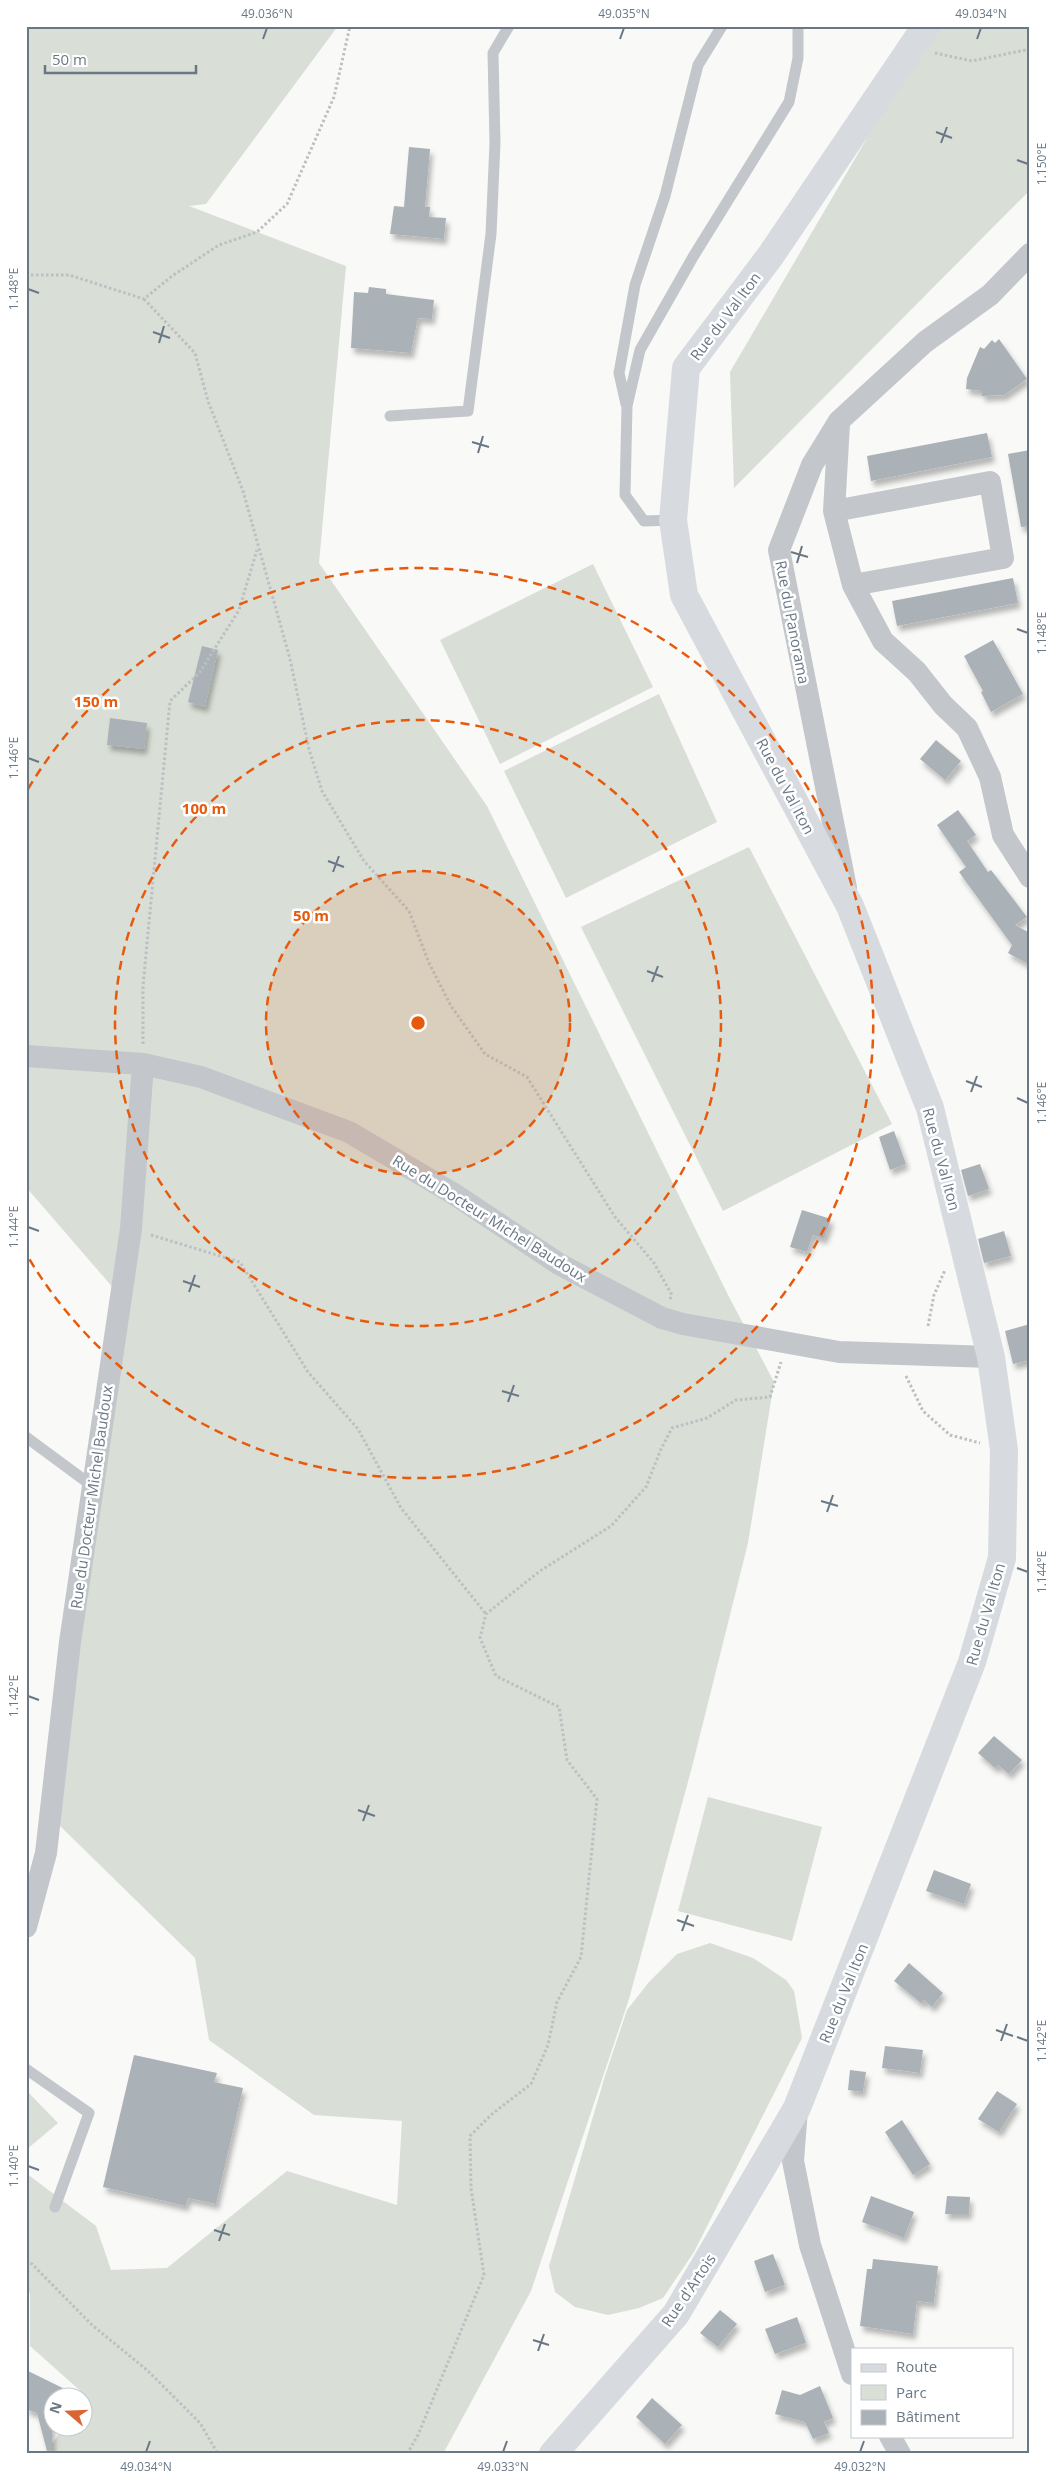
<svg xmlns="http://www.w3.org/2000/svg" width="1056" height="2480" viewBox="0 0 1056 2480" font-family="'Open Sans',sans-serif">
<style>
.green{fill:#d9ded6}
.building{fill:#aab1b7;filter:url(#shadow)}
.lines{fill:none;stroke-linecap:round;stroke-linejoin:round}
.path{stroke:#bdbfc2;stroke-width:3;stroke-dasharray:2.5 2.5;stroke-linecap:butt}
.lane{stroke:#c3c6ca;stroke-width:11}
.street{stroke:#c3c6ca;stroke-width:22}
.secondary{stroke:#d7dbdf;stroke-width:28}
.ticks{fill:none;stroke:#6a7886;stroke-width:2}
.ring{fill:none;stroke:#e8590c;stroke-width:2.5;stroke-dasharray:9 6}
.labels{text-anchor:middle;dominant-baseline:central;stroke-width:5;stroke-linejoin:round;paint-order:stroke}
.street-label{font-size:15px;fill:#6a7886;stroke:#fff}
.centre{fill:#e8590c;stroke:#fff;stroke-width:2.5}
.ring-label{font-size:15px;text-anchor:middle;font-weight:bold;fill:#e8590c;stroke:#fff;stroke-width:5;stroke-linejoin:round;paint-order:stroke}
.neatline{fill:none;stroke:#6a7886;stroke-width:2}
.ticks-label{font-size:12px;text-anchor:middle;fill:#6a7886}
</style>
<defs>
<filter id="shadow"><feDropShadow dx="3" dy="5.5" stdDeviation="2.5" flood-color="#0004"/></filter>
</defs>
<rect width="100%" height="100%" fill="#f9f9f7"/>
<path class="green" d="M26 26H338L206 204 189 206 346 266 319 563 487 806 728 1295 774 1382 748 1543 692 1767 629 1999 531 2291 443 2454H45L63 2428H82L83 2399 85 2395 30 2346V2293L26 2290V2173L96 2226 111 2270 167 2268 287 2171 397 2205 402 2121 314 2115 209 2040 195 1958 59 1825 115 1290 26 1187Z
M912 26H1030V190L734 488 730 372 866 140Z
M593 564 653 687 500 764 440 640Z
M659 694 717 822 566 898 504 771Z
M749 847 892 1124 723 1211 581 927Z
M708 1797 822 1827 792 1941 678 1911Z
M710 1943 753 1958 786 1980 794 1991 802 2038 694 2252 663 2298 639 2308 608 2315 575 2307 555 2292 549 2266 605 2076 627 2010 649 1982 677 1954Z
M26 2090 58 2123 26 2150Z"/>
<path class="building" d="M409 147 430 149 425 207H430L429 217 446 218 444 239 390 234 394 206 404 207Z
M369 287 386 289V294L434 300 432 319 418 318 411 353 351 348 354 292 368 293Z
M999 339 1027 379 1004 395 982 396V391L966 389 967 378 980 347 984 349 992 340 995 343Z
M987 433 992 457 871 481 867 456Z
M1030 450V526L1021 527 1008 454Z
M1013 578 1018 603 897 626 892 601Z
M993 640 1023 694 991 712 981 692 983 691 964 656Z
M202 646 218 650 205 707 188 702Z
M110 718 147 723 144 749 107 745Z
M936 740 961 761 945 780 920 759Z
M958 810 976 835 967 841 988 872 991 870 1027 917 1015 925 1030 933V965L1008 953 1012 945 959 872 966 867 937 825Z
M894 1131 906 1164 890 1170 879 1137Z
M980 1164 989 1189 968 1196 961 1170Z
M802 1210 831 1219 824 1239 813 1235 807 1252 790 1247Z
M1004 1231 1011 1256 984 1263 978 1239Z
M1030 1324V1360L1013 1364 1005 1331Z
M994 1736 1022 1760 1009 1774 998 1765 995 1768 978 1753Z
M934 1870 971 1884 964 1904 926 1891Z
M909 1963 943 1993 932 2007 924 2000 921 2003 894 1981Z
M885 2046 923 2050 920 2073 882 2068Z
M134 2055 217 2073 214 2082 243 2088 216 2204 188 2198 186 2206 103 2187Z
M850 2070 866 2072 863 2092 848 2090Z
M997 2091 1017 2104 999 2132 978 2119Z
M902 2120 930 2164 913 2175 885 2132Z
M871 2196 914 2212 904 2238 862 2222Z
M947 2196 970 2197 969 2214H945Z
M773 2254 785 2285 765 2292 754 2261Z
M873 2259 938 2266 934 2303 917 2301 913 2334 860 2326 867 2269H872Z
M720 2310 737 2324 718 2347 700 2333Z
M797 2317 806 2343 775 2354 765 2329Z
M26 2370 83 2398H52V2450L47 2451 37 2413 26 2409Z
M820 2386 833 2418 824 2422 829 2433 813 2439 805 2422 775 2414 782 2390 800 2395Z
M652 2398 682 2425 665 2444 636 2417Z"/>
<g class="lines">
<path class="path" d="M935 53 972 61 1030 49
M26 275H69L144 299 172 276 219 245 257 232 287 204 334 97 350 26
M144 299 195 353 208 401 243 491 290 659 309 749 322 791 364 861 409 911 429 963 451 1006 485 1054 527 1077 615 1217 654 1263 672 1295 670 1299
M143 1044V986L170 701 200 672 239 610 257 550
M151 1235 240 1262 308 1372 358 1429 401 1508 486 1614
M928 1326 934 1295 945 1270
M906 1376 923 1411 950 1435 980 1443
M26 2261 32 2264 92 2325 147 2370 200 2423 218 2454
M407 2454 418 2435 484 2275 471 2188 470 2136 492 2114 531 2084 548 2045 557 2002 581 1957 597 1799 567 1760 559 1707 496 1676 480 1638 486 1614 540 1571 611 1526 646 1487 661 1449 672 1428 707 1418 736 1400 770 1397 781 1362"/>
<path class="lane" d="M626 404 619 373 635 285 665 196 698 65 722 26
M390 416 468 411 491 234 495 143 493 53 509 26
M673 520 644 521 625 495 627 406 640 350 693 257 789 102 798 58V26
M26 1437 91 1485
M26 2069 89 2113 55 2207"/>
<path class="street" d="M839 424 834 511 853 585 883 641 917 672 943 705 967 728 990 777 1003 835 1030 877
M834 511 990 482 1003 558 853 585
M846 888 779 550 812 465 839 421 925 342 990 295 1030 254
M26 1056 143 1064 201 1077 349 1132 454 1194 559 1264 662 1318 683 1324 839 1352 991 1357
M26 1927 46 1853 70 1642 131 1229 143 1064
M797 2109 793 2161 810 2245 852 2374
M890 2436 900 2454"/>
<path class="secondary" d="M553 2454 676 2314 797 2108 972 1662 1002 1558 1004 1450 991 1357 930 1108 850 906 684 595 673 520 686 368 771 255 926 26"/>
</g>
<path class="ticks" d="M263 39 267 28M620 39 624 28M977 39 981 28M936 132 952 138M941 143 947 127M1017 160 1028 164M28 289 39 293M153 332 170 338M159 343 164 326M472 442 489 447M478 453 483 436M791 552 808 557M797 563 802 546M1017 629 1028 633M28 758 39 762M328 861 344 867M333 872 339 856M647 971 663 977M652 982 658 966M966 1081 982 1087M971 1092 977 1076M1017 1098 1028 1103M28 1227 39 1231M183 1281 200 1287M189 1292 195 1275M502 1391 519 1396M508 1402 514 1385M821 1501 838 1506M827 1512 833 1495M1017 1568 1028 1572M28 1696 39 1700M358 1810 375 1816M363 1821 369 1805M677 1920 694 1926M682 1931 688 1915M996 2030 1013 2036M1017 2037 1028 2041M1001 2041 1007 2024M28 2166 39 2170M214 2230 230 2235M219 2241 225 2224M533 2340 549 2345M538 2351 544 2334M146 2452 150 2441M503 2452 507 2441M860 2452 864 2441"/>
<circle cx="418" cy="1023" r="152" fill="#e8590c" fill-opacity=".12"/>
<g class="ring">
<circle cx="418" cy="1023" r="152"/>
<circle cx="418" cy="1023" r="303"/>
<path d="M28 789A455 455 0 1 1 28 1257"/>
</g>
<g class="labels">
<g class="street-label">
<text transform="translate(725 316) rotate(-53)">Rue du Val Iton</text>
<text transform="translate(793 622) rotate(79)">Rue du Panorama</text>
<text transform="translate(786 786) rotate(62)">Rue du Val Iton</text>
<text transform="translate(942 1159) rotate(75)">Rue du Val Iton</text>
<text transform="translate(490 1218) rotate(32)">Rue du Docteur Michel Baudoux</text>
<text transform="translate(91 1497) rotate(-82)">Rue du Docteur Michel Baudoux</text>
<text transform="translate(985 1614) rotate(-74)">Rue du Val Iton</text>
<text transform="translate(843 1993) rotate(-68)">Rue du Val Iton</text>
<text transform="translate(688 2290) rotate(-56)">Rue d'Artois</text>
</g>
</g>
<circle cx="418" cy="1023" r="8" class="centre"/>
<g class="ring-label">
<text x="96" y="707">150 m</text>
<text x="204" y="814">100 m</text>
<text x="311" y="921">50 m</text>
</g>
<rect width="1056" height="2480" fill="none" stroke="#ffffff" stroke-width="55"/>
<rect x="851" y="2348" width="162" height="90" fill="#ffffff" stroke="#c3c9cf"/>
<rect x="861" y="2364" width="25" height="8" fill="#d7dbdf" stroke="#c3c9cf"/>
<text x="896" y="2372" font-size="15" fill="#6a7886">Route</text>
<rect x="861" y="2385" width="25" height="15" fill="#d9ded6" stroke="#c3c9cf"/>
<text x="896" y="2398" font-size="15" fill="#6a7886">Parc</text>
<rect x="861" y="2410" width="25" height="15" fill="#aab1b7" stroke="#c3c9cf"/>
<text x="896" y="2422" font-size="15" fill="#6a7886">Bâtiment</text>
<g transform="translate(68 2412) rotate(289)"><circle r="24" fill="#ffffff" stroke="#c3c9cf"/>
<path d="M0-4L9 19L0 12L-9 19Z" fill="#db6435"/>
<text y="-8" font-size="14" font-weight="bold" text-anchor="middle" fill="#6a7886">N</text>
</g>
<path d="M45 65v8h151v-8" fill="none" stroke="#6a7886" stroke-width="2.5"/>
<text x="52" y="65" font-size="15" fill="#6a7886" stroke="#ffffff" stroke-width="4" paint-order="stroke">50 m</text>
<rect x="28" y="28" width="1000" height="2424" class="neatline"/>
<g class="ticks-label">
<text x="267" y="18">49.036°N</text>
<text x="624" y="18">49.035°N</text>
<text x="981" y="18">49.034°N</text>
<text transform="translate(1042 164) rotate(-90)" y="4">1.150°E</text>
<text transform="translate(14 289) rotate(-90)" y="4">1.148°E</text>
<text transform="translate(1042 633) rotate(-90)" y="4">1.148°E</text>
<text transform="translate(14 758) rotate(-90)" y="4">1.146°E</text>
<text transform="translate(1042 1103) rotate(-90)" y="4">1.146°E</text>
<text transform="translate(14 1227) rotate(-90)" y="4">1.144°E</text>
<text transform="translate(1042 1572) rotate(-90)" y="4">1.144°E</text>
<text transform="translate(14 1696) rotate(-90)" y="4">1.142°E</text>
<text transform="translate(1042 2041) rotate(-90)" y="4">1.142°E</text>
<text transform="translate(14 2166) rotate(-90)" y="4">1.140°E</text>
<text x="146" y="2471">49.034°N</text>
<text x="503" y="2471">49.033°N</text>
<text x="860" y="2471">49.032°N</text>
</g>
</svg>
